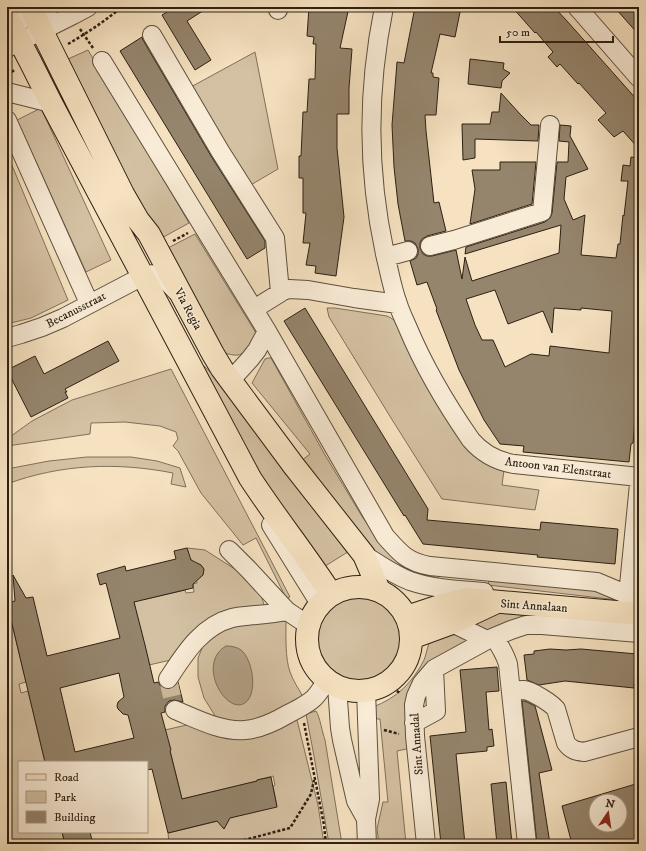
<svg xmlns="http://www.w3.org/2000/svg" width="646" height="851" viewBox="0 0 646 851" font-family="'IM FELL DW Pica',serif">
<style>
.green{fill:#d4c1a3;stroke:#80705b}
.water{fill:#b1a086;stroke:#7c6d58}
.building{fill:#95856d;stroke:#2c2013;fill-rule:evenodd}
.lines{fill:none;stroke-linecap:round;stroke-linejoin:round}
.minor-tunnel{stroke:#cebb9e;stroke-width:18;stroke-dasharray:18 9;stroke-linecap:butt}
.minor-casing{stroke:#5e503e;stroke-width:20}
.major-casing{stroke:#2c2013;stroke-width:24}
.path{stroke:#2c2013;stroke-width:2.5;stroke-dasharray:3 2;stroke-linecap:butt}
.minor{stroke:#f9ecd7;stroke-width:18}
.major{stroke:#f6e2c1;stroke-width:22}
.labels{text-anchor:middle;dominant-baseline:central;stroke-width:3;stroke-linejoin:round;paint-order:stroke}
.street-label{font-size:12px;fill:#2c2013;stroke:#f9ecd7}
</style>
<rect width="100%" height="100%" fill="#f6e2c1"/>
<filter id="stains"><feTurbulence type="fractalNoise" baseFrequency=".005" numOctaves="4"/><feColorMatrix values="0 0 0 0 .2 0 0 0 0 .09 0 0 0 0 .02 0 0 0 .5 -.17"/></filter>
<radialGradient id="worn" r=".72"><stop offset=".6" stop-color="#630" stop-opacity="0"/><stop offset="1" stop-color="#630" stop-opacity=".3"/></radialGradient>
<path class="green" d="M88 50 189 223 158 240 68 59Z
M255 52 278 169 249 186 189 88Z
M41 108 111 260 86 272 17 120Z
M11 163 68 300 31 318 7 324V165Z
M195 234 256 333C246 352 244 361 220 351L164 250Z
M327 308H335L387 316 391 318 396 322 416 364 504 470 502 485 539 490 535 510 442 499 391 418 329 317Z
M268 358H271L325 455 363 518 373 532 391 551 595 587 618 600 488 585 489 579 439 574 437 583 417 578 373 552 301 461 310 454 252 383 265 359Z
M204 366 218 379 225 392 351 550 322 568 262 486 200 369Z
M171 369 290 597 286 598 256 538 243 545 201 493 178 451 173 446 178 439 176 432 160 426 125 422 91 423 90 434 7 446V439L32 421 72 400Z
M87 457H131L157 461 180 468 186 487 171 484 173 473C117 462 61 464 7 484V469L49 461Z
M187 548 205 550 241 573 260 592 266 611 250 612 175 659 149 665 132 595 146 599 185 590 186 593 194 592 193 584 197 583 196 578 202 575C206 568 200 562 193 564L192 560H190Z
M316 639a44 44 0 1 1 88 0a44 44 0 1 1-88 0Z
M7 603 26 682 19 684 21 693 28 691 45 762H19V832H62L65 844H7Z
M497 613 621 622 538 621 430 668 411 748 397 751 406 844H379L377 829 383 802H388L380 719H370L373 707C397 698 413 682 424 660 427 653 427 646 431 639Z
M286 621C286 636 285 658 290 672 293 681 299 689 303 697L248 727 217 719 204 698 198 677V658L205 641 228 623Z
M316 711C320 717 322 732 325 740L342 844H329L314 756 306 714Z
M291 718 297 720 318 805 324 844H169L168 833 218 821 220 824 222 825 228 818 277 806 273 786 275 785 273 776 257 780V781L182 799 165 730 191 724 216 735Z"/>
<path class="water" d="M226 646C231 646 237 647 241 650 253 659 259 697 243 704 224 712 197 663 226 646Z"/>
<path class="building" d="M175 7H209L187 21 211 60 195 70 162 15Z
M309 7H349L340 48 352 49 349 88V114H337V148L344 217 336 276 315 273 316 266 306 265 310 243H303L306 213H303V178H299V156H301L303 112H307L309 79H315L316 44H313L314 37 307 36Z
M415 7H461L455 37 440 34 431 73H433V77L439 78 436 115H425L426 131 434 203 439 202 446 231 427 236 422 239 420 243V248L423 254 427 256H432L456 250 462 279 465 257 472 281 559 253 561 225 465 254 466 247 545 222 550 218 552 213 557 162H568L569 142 559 141 560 125 571 126 570 136 588 169 566 177 564 199 573 220 585 215 581 255 616 258 618 244H620L623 215 624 216 628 181H621L623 165 630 166 631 157 639 158V355L638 367 639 368V380L633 443 631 444 629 462 523 452 524 446 500 444 484 420 459 370 436 310 437 309 427 282 417 285 410 261 416 258 418 254V249L415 243 411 241H405L398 204 394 167 392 125 397 62 404 63ZM495 290 508 324 543 311 552 333 554 308 581 310V308L612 311 609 353 550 346 549 356 531 354 505 367 493 340H482L475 325 466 299Z
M512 7H554L567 21 639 102V149L623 131 614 137 598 120 606 113 579 83 578 84 560 64 557 67 548 57 553 52 536 32 535 33Z
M632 7H639V35L616 9Z
M142 37 143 40 211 156 265 241V248L247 259 120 51Z
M470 59 504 63 503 69 510 73 502 81 501 88 468 84Z
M501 93 520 114 531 125H539L538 141 475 139V158L463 160 462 124H490L492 112H499Z
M500 162H536L532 204 470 224 475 189 472 170H500Z
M305 308 428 509 427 520 540 530 541 522 618 529 615 564 537 557 538 555 423 544 405 515 404 516 284 321Z
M108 341 119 361 65 389 67 392H65L68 398 31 417 7 370 35 356 44 374Z
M187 548 191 560 201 565 204 569 203 575 193 584V588L134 602 145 645 154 683 158 682 162 688 168 689 173 688 178 682 183 702 174 700 169 701 165 706V712L161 713 171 750 170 751 182 799 257 781V780L271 777 277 807 230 818 224 829 217 821 168 833 152 769 147 770V762H45L7 603 15 601 13 575 26 598 33 597 47 656 120 638 106 583 100 585 97 574 125 566 126 571 176 559 174 551ZM119 673 124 697 118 702 117 706 118 709 123 714 128 715 134 738 75 752 60 688Z
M550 649 566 650 581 649 637 654 636 657H639V684H634V688L565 681 539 685 527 680 524 655 534 654V651Z
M497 667 499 691 486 692 489 730 492 729 494 746 487 747V751L456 754 465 844H441L430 736 466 732 460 670Z
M522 701H525L535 706 552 770 539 773 550 844H537Z
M506 782 512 844H497L491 784Z
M639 783V844H572L562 806ZM596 801H620V825H596Z
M62 832H90L93 844H65Z"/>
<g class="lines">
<path class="minor-tunnel" d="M168 679 175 710"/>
<defs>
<path id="minor" d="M278 7V10
M384 7C367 91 367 170 385 254 389 270 392 288 398 304 400 311 404 319 407 326 424 367 446 404 471 440 483 454 496 461 514 464L639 477
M577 7 639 78
M7 27 50 7
M152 35 220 151 275 238 280 292
M7 48 73 15 88 7
M102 61 267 331 385 536C400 553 407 562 430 566L597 582 628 595 639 596
M7 92 51 103
M7 120 89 303
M430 246 454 240 542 212 550 125
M386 257 408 251
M254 309 283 291 289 289 308 290 354 298 398 304
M7 338 21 334 42 327 63 318 143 276C160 270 166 281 177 292
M231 380 250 359 257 350 267 331
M271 525 320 604
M229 550 249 570 287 611 308 625
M364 555C379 564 394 575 410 581 434 589 459 590 484 592
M627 606 639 484
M452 623 487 640
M494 637C500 646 505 654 508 664L527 844
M168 679C184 655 201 626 232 618 240 616 248 616 256 615 267 614 277 613 287 611
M337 686 340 728 342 740 356 801 366 819
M366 691 370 799 366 819 367 844
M511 691C515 690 520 690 524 690 532 691 551 703 556 709L566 743C571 750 576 751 584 752L639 737
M175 710C197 719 221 732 245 730 260 729 276 721 288 714 296 710 309 703 314 698 319 693 323 686 327 680
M414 723 436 711 434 669
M426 844 415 736 414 705 416 696 422 683 434 669 487 640 511 630 526 625H542L639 633"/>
<path id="major" d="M30 7 123 194 138 220 149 234 213 354 222 369 294 466 364 555 379 590
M7 17 31 63 51 103 250 478C276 518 306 555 331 594
M307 639a52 52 0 1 1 104 0a52 52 0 1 1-104 0Z
M407 617 443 605 468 599 639 614
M411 638 452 623 497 602"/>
</defs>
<use href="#minor" class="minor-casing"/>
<use href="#major" class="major-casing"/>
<path class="path" d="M80 29 93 48
M68 44C87 33 105 21 122 7
M7 74 15 70
M173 241 188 233
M405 664 411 673
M383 685 401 693
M304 723 324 825 326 844
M384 730 399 734
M229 844 290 828 311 794 314 780"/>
<use href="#minor" class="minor"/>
<use href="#major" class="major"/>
</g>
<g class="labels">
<g class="street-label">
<text transform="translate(188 309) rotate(62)">Via Regia</text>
<text transform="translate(76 310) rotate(-27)">Becanusstraat</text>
<text transform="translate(558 468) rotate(7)">Antoon van Elenstraat</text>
<text transform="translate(534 606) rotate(4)">Sint Annalaan</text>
<text transform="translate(417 744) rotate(-94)">Sint Annadal</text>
</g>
</g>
<rect width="646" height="851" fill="none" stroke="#f6e2c1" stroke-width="24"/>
<rect x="8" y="8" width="630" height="835" fill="none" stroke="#2c2013" stroke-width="2"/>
<rect x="12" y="12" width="622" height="827" fill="none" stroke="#2c2013"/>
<rect x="18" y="761" width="130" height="72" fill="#f9ecd7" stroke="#a79a89"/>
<rect x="26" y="774" width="20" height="6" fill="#f6e2c1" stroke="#a79a89"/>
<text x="54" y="781" font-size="12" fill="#2c2013">Road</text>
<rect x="26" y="791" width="20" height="12" fill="#d4c1a3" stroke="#a79a89"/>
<text x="54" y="801" font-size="12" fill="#2c2013">Park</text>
<rect x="26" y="811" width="20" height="12" fill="#95856d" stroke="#a79a89"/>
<text x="54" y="821" font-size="12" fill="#2c2013">Building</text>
<g transform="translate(608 813) rotate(13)"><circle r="19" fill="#f9ecd7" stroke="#a79a89"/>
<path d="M0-3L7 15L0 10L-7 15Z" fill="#8f2418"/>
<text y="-6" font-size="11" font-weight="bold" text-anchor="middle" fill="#2c2013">N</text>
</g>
<path d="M500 36v6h113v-6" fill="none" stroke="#2c2013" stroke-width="2"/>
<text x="506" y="36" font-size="12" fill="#2c2013" stroke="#f9ecd7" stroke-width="3" paint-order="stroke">50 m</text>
<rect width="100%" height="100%" filter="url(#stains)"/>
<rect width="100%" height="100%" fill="url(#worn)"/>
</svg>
